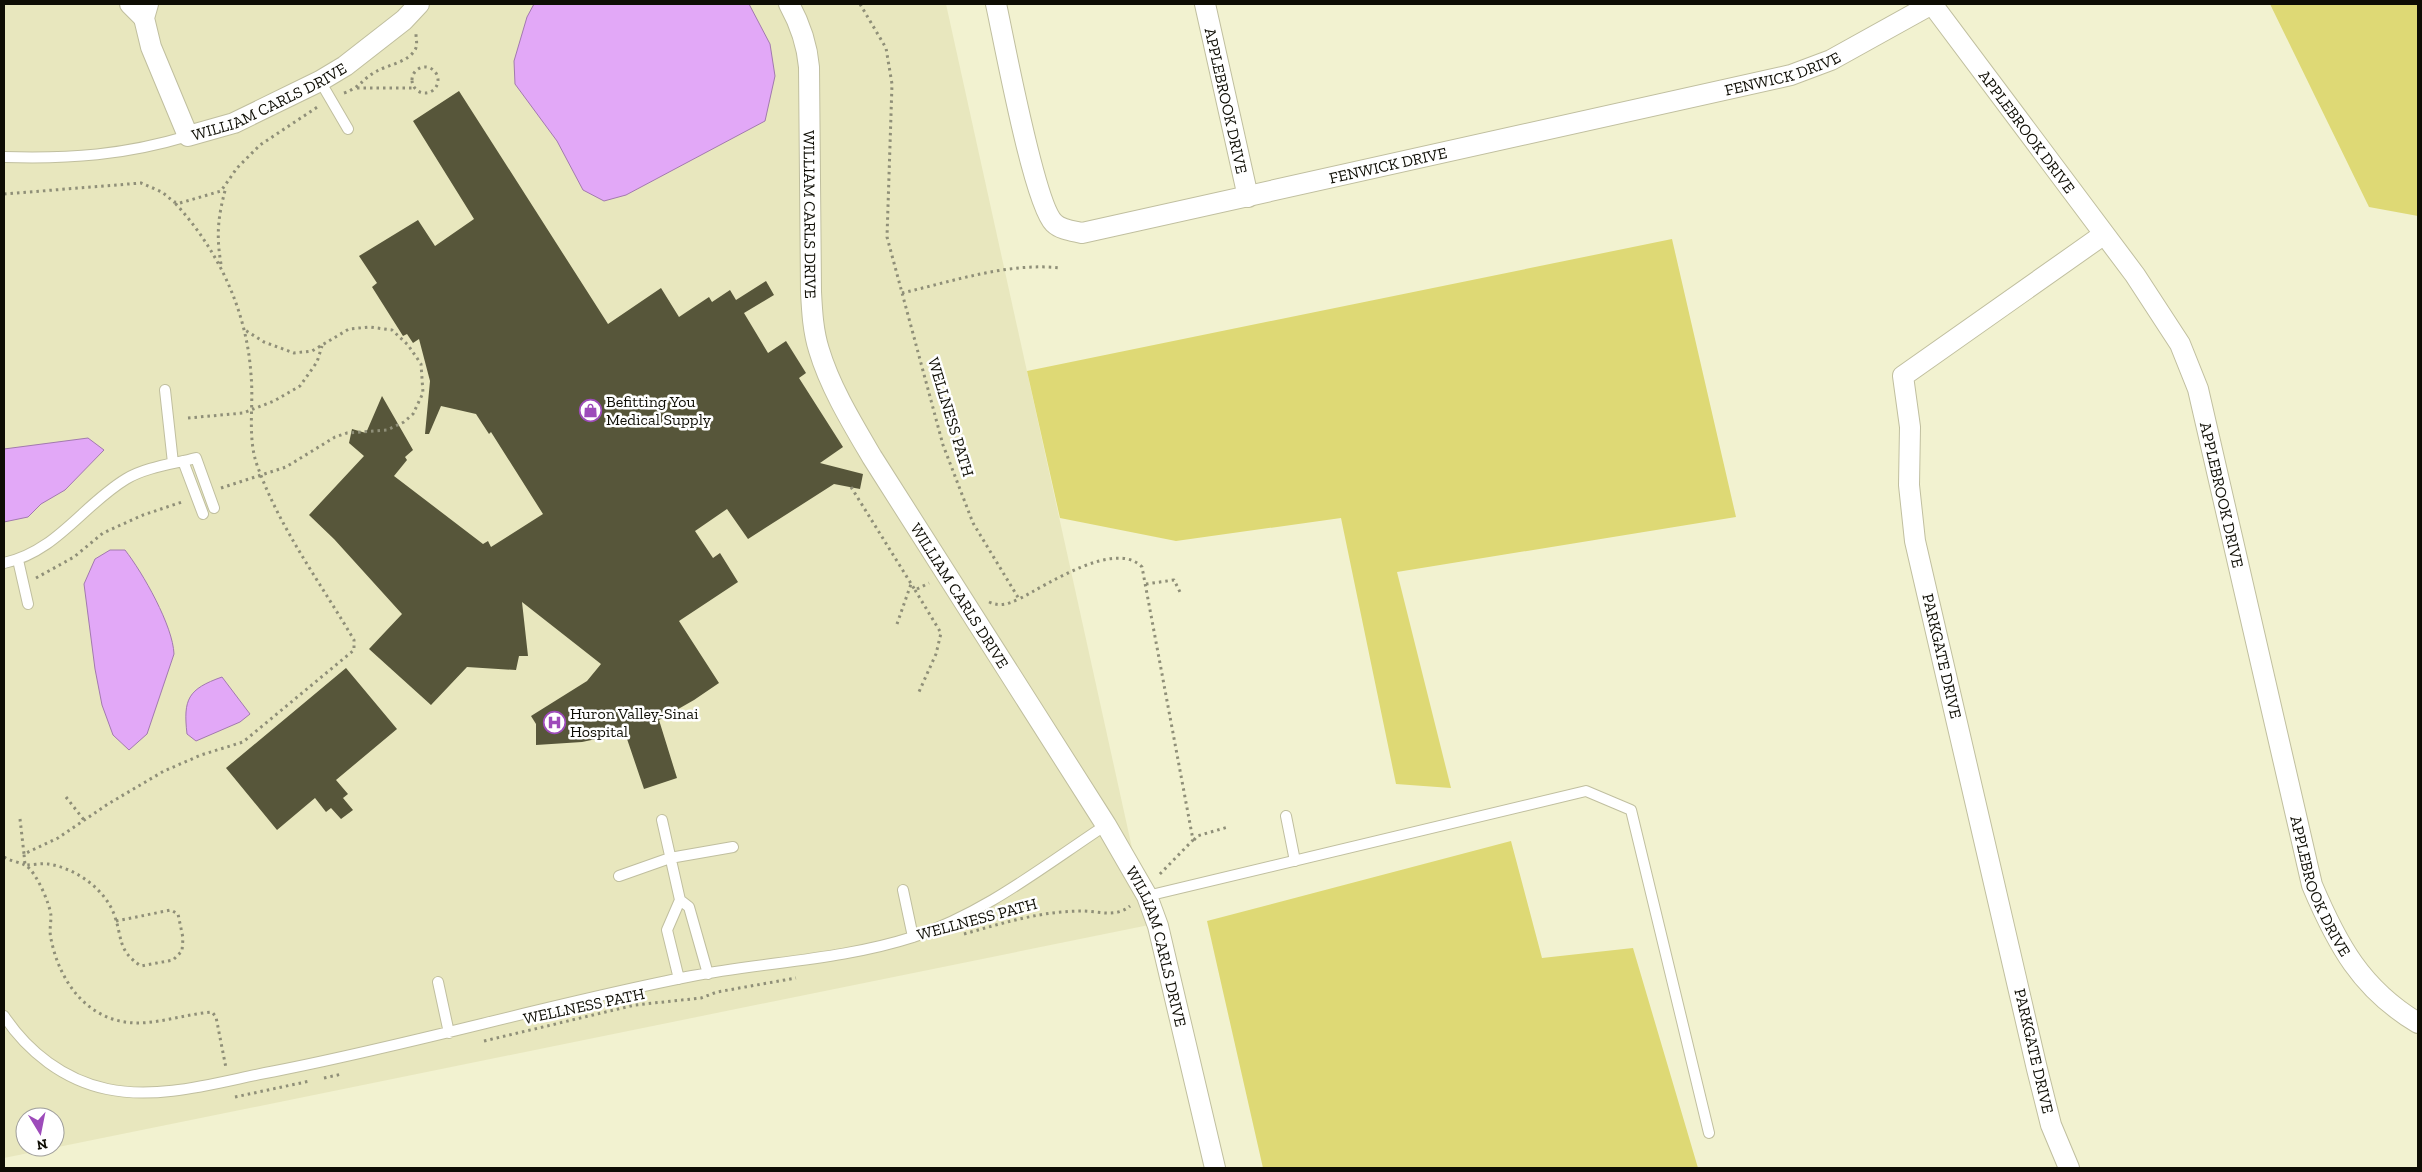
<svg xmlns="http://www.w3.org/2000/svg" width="2422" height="1172" viewBox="0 0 2422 1172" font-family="'Zilla Slab',serif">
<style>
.built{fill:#e8e7be;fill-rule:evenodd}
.green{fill:#ded975}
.water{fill:#e2a8f7;stroke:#a27aae}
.building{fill:#57563a}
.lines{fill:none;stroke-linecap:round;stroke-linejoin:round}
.service-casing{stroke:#c0bf9f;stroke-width:12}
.minor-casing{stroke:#c0bf9f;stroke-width:22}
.path{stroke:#8f8f78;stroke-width:3;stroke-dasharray:2.5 4;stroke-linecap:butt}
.service{stroke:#fff;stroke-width:10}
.minor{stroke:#fff;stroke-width:20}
.labels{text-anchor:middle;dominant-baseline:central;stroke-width:5;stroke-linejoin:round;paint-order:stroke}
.street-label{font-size:16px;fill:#0e0d04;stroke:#fff}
.poi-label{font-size:16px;fill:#0e0d04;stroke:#fff;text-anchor:start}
</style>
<rect width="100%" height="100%" fill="#f2f2d0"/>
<path class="built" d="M4 4H946L1149 925 4 1158ZM25 1117H55V1147H25Z"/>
<path class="green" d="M2270 4H2418V216L2369 207Z
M1672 239 1736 517 1397 572 1451 788 1396 784 1341 518 1176 541 1060 518 1027 371Z
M1511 841 1542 958 1633 948 1698 1168H1263L1207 921Z"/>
<path class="water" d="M534 4H749L770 44 775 76 765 121 626 195 604 201 583 190 557 141 515 84 514 61 527 17Z
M88 438 104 450 65 490 41 504 28 517 4 522V449Z
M110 550H125C143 573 173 626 174 654L147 734 129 750 113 735 102 705 95 669 84 584 95 559Z
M222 677 250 714 240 722 196 741 187 734C183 699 188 689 222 677Z"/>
<path class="building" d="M459 91 608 324 661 288 679 317 709 297 712 302 730 290 736 300 766 281 774 295 744 313 768 353 786 341 806 373 799 378 843 447 820 463 863 474 860 489 834 484 748 539 727 509 695 531 713 558 720 553 738 582 679 621 719 683 694 700 659 720 677 778 644 789 625 733 582 742 536 745V724L531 716 587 681 601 664 522 602 528 656H519L516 670 467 667 431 705 369 649 402 614 334 539 309 515 364 456 349 443 352 429 366 433 382 396 413 450 405 457 407 460 394 476 483 544 488 541 491 547 543 514 491 432 489 434 476 414 441 406 429 434H425L430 381 419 339 413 343 407 334 403 336 372 287 377 283 359 256 418 220 435 246 474 219 413 121Z
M346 668 397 729 336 780 348 794 343 798 353 810 341 819 331 808 326 812 315 798 277 830 226 768Z"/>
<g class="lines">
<defs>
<path id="service" d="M320 81 348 129
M4 157C70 159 125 155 188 136
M165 390 173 463
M183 461 203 514
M18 560 28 604
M4 563C56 552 83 505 126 479 146 467 173 464 196 458L214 508
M1286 816 1295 861
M662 820 680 900 667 930 679 979
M619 876 670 858 733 847
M903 890 913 937
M1147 896 1586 791 1631 810 1709 1133
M680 900 689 907 708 974
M438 982 449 1033
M4 1016C28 1052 64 1080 107 1089 158 1100 215 1083 265 1073 408 1046 548 1004 692 976 764 962 842 960 913 937 984 914 1045 865 1106 825"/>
<g id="minor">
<path d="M130 4 144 18"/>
<path id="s1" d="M148 4 144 18 151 47 188 136 234 123 320 81 345 66 404 20 419 4"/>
<path id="s2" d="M789 4C800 24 807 44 809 67L811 292C812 311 813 331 819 350 830 387 852 423 872 457L1106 825 1147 896 1158 926 1215 1168"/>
<path id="s3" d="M996 4C1004 40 1034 204 1054 223 1061 230 1074 231 1082 233L1791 75 1831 60 1932 4"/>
<path id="s4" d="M1205 4 1248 197"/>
<path id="s5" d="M1932 4 2135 275 2180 344 2198 389 2312 885C2337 944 2361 989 2418 1023"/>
<path d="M2069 1168 2051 1125 2037 1069 1915 541 1909 485 1910 427 1903 376 2103 235"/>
</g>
</defs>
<use href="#service" class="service-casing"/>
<use href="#minor" class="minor-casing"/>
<path class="path" d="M860 4 886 48 892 84 887 237 943 445 973 523 1019 599C1047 585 1115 539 1142 567L1193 840 1158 876
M412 80a13 13 0 1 1 26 0a13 13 0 1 1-26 0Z
M357 88H414
M344 93C361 87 363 78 377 71 388 65 408 62 415 50 418 45 416 40 416 34
M4 194 141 183 162 192 174 202 180 203 221 191 237 168 260 145 319 106
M221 264C216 235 218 216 226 187
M902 293C954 281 1009 262 1061 268
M188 418 243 413 274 401 300 386 317 362 322 346
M851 487 915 590 929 583
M221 488 286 467 335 437 347 433 387 430 404 422 413 414 423 393 421 364 408 345 392 330 370 327 349 329 312 351 294 353 264 342 245 330
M36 578 74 557 103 533 143 515 182 502
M1146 584 1174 580 1181 594
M915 590 941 633 936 654 918 694
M989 602C1000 607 1008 604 1019 599
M897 624 911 584
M66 797 84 820
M20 819 24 854
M1194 840 1197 836 1228 827
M4 857C10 861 19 862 25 865 36 871 50 904 51 916 51 923 49 931 51 939 60 984 90 1024 140 1023 164 1022 188 1014 212 1012L216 1017 226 1068
M116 921 171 910 178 914 183 938 182 951 173 960 141 966C117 950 123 939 114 914 104 888 75 868 48 864 41 863 32 865 25 865L24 854 58 838 108 804 164 771 201 755 243 742 354 650V640C320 582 280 529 257 465 247 436 254 405 251 375 247 311 218 249 174 202
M964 934C1003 923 1041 911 1082 911 1098 911 1116 918 1130 906
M484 1041 635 1005 701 998 717 992 796 978
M324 1078 342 1074
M235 1097 310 1081"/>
<use href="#service" class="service"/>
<use href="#minor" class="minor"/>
</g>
<defs>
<symbol id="shop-ring" viewBox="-11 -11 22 22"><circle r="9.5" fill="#fff" stroke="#9d4bba" stroke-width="1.5"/><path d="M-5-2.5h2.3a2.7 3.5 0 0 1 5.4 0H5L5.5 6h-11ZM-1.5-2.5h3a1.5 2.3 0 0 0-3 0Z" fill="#9d4bba"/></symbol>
<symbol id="hospital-ring" viewBox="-11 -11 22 22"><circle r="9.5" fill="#fff" stroke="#9d4bba" stroke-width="1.5"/><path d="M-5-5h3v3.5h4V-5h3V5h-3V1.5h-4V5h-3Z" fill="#9d4bba"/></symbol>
</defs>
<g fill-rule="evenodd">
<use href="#shop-ring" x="578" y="398" width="25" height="25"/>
<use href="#hospital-ring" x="542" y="710" width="25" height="25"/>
</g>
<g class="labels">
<g class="street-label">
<text stroke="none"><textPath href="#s3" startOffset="976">FENWICK DRIVE</textPath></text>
<text stroke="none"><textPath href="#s1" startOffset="229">WILLIAM CARLS DRIVE</textPath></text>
<text stroke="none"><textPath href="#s4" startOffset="99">APPLEBROOK DRIVE</textPath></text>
<text stroke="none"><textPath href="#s5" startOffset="159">APPLEBROOK DRIVE</textPath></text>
<text stroke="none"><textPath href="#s3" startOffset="571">FENWICK DRIVE</textPath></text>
<text stroke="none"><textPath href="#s2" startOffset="214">WILLIAM CARLS DRIVE</textPath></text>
<text transform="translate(951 417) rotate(73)">WELLNESS PATH</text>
<text stroke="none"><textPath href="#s5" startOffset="578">APPLEBROOK DRIVE</textPath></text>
<text stroke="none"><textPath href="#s2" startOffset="634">WILLIAM CARLS DRIVE</textPath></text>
<text transform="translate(1942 656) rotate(77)">PARKGATE DRIVE</text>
<text stroke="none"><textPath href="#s5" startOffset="982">APPLEBROOK DRIVE</textPath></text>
<text transform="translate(977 919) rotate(-15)">WELLNESS PATH</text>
<text stroke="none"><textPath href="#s2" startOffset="1039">WILLIAM CARLS DRIVE</textPath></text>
<text transform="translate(584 1006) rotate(-12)">WELLNESS PATH</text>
<text transform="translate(2034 1051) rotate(77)">PARKGATE DRIVE</text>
</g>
<g class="poi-label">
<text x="606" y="401">Befitting You<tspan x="606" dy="18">Medical Supply</tspan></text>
<text x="570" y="713">Huron Valley-Sinai<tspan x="570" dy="18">Hospital</tspan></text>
</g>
</g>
<rect width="2422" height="1172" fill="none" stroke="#0e0d04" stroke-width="10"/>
<g transform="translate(40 1132) rotate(170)"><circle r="24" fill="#ffffff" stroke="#9f9e9b"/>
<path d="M0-4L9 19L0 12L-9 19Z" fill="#9d4bba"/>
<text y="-8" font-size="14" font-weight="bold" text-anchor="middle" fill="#0e0d04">N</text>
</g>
</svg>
